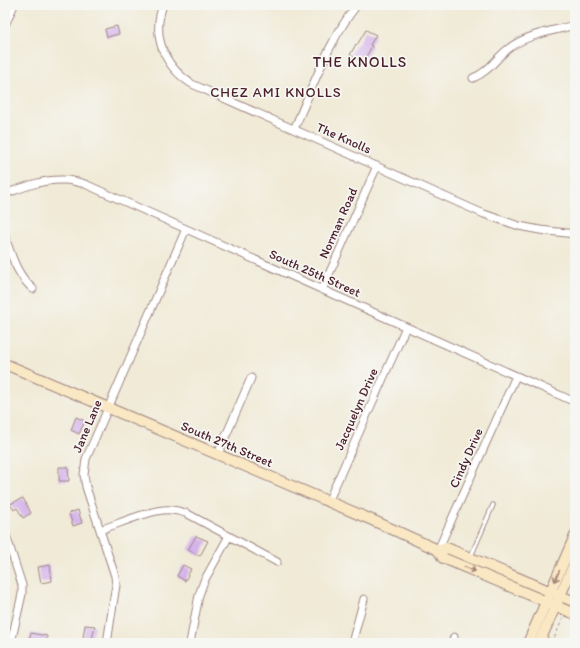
<svg xmlns="http://www.w3.org/2000/svg" width="580" height="648" viewBox="0 0 580 648" font-family="Itim,sans-serif">
<style>
.building{fill:#d4b2eb}
.lines{fill:none;stroke-linecap:round;stroke-linejoin:round}
.lane-casing{stroke:#9d8480;stroke-width:5.5}
.street-casing{stroke:#9d8480;stroke-width:9}
.secondary-casing{stroke:#9d8480;stroke-width:12}
.path{stroke:#9d8480;stroke-width:1;stroke-dasharray:3 3;stroke-linecap:butt}
.lane{stroke:#fff;stroke-width:3.5}
.street{stroke:#fff;stroke-width:7}
.secondary{stroke:#fae7c3;stroke-width:10}
.oneway{stroke:#a28377}
.labels{text-anchor:middle;dominant-baseline:central;stroke-width:3.5;stroke-linejoin:round;paint-order:stroke}
.street-label{font-size:13px;fill:#4a1f2b;stroke:#f6f6f2}
.neighbourhood-label{font-size:14px;letter-spacing:1px;fill:#4a1f2b;stroke:#f6f6f2}
.quarter-label{font-size:15px;letter-spacing:1px;fill:#4a1f2b;stroke:#f6f6f2}
</style>
<rect width="100%" height="100%" fill="#f6f6f2"/>
<filter id="ink" filterUnits="userSpaceOnUse"><feTurbulence type="fractalNoise" baseFrequency=".025" numOctaves="2"/><feDisplacementMap in="SourceGraphic" scale="8" xChannelSelector="R" yChannelSelector="G"/><feConvolveMatrix kernelMatrix="1 2 1 2 8 2 1 2 1" color-interpolation-filters="sRGB"/></filter>
<filter id="wash" filterUnits="userSpaceOnUse"><feTurbulence type="fractalNoise" baseFrequency=".012" numOctaves="4" result="noise"/><feDisplacementMap in="SourceGraphic" scale="16" xChannelSelector="R" yChannelSelector="G"/><feGaussianBlur stdDeviation="0.9" result="paint"/><feColorMatrix in="noise" values="0 0 0 0 0 0 0 0 0 0 0 0 0 0 0 0 0 1.4 0 .05"/><feComposite in="paint" operator="in"/></filter>
<g filter="url(#wash)">
<rect width="100%" height="100%" fill="#f0ead6"/>
<g id="blocks">
<path class="building" d="M117 26 119 34 107 37 105 29Z
M366 30 376 35 370 45 372 46 363 62 350 55 356 44 357 45Z
M76 417 85 421 79 434 71 430Z
M59 467H68L69 481H59Z
M23 498 31 513 23 518 17 508 14 510 10 504Z
M78 510 82 523 73 526 69 513Z
M196 536 208 541 200 556 188 550Z
M50 565 52 581 41 583 38 567Z
M183 565 191 569 185 581 177 576Z
M85 625 95 626 92 639 83 638Z
M31 633 47 636 46 643H28Z"/>
</g>
</g>
<g filter="url(#ink)">
<use href="#blocks" fill-opacity="0" stroke="#9d8480" stroke-width="1"/>
<g class="lines">
<defs>
<path id="lane" d="M471 556 493 505
M573 643V642H575"/>
<path id="street" d="M163 5C151 37 165 67 192 84L484 214 519 226 540 230 575 234
M5 25 14 5
M473 78C490 71 494 60 508 49 527 34 553 31 575 25
M294 129C313 87 328 41 357 5
M5 194C24 187 43 179 64 180 71 180 78 182 85 184L575 402
M5 237C12 257 17 275 33 289
M322 290 377 166
M218 454 251 378
M328 502 406 327
M100 530C118 524 154 508 171 510 177 510 181 512 186 513L277 562
M5 532 22 585V594L11 643
M438 550 516 376
M107 643 116 585 115 576 86 487 84 475 86 459 186 229
M190 643 199 595 204 581 229 536
M352 643 364 599
M452 643 454 637"/>
<path id="secondary" d="M5 364 372 520 438 550 447 548 575 602
M438 550 443 558 575 614
M528 643 575 536
M539 643 575 562"/>
</defs>
<use href="#lane" class="lane-casing"/>
<use href="#street" class="street-casing"/>
<use href="#secondary" class="secondary-casing"/>
<path class="path" d="M552 643 563 618"/>
<use href="#lane" class="lane"/>
<use href="#street" class="street"/>
<use href="#secondary" class="secondary"/>
</g>
<defs><path id="oneway-shaft" d="M-6 0H5M1.5-3L5.5 0L1.5 3" fill="none" stroke-width="1.6" stroke-linecap="round" stroke-linejoin="round"/></defs>
<g class="oneway">
<use href="#oneway-shaft" transform="translate(470 569) rotate(23)"/>
<use href="#oneway-shaft" transform="translate(557 576) rotate(114)"/>
</g>
</g>
<g class="labels">
<g class="street-label">
<text transform="translate(344 138) rotate(24)">The Knolls</text>
<text transform="translate(338 223) rotate(-66)">Norman Road</text>
<text transform="translate(315 273) rotate(24)">South 25th Street</text>
<text transform="translate(356 409) rotate(-66)">Jacquelyn Drive</text>
<text transform="translate(87 426) rotate(-67)">Jane Lane</text>
<text transform="translate(227 444) rotate(23)">South 27th Street</text>
<text transform="translate(466 458) rotate(-66)">Cindy Drive</text>
</g>
<g class="neighbourhood-label">
<text x="276" y="92">CHEZ AMI KNOLLS</text>
</g>
<g class="quarter-label">
<text x="360" y="62">THE KNOLLS</text>
</g>
</g>
<rect width="580" height="648" fill="none" stroke="#f6f6f2" stroke-width="20"/>
</svg>
